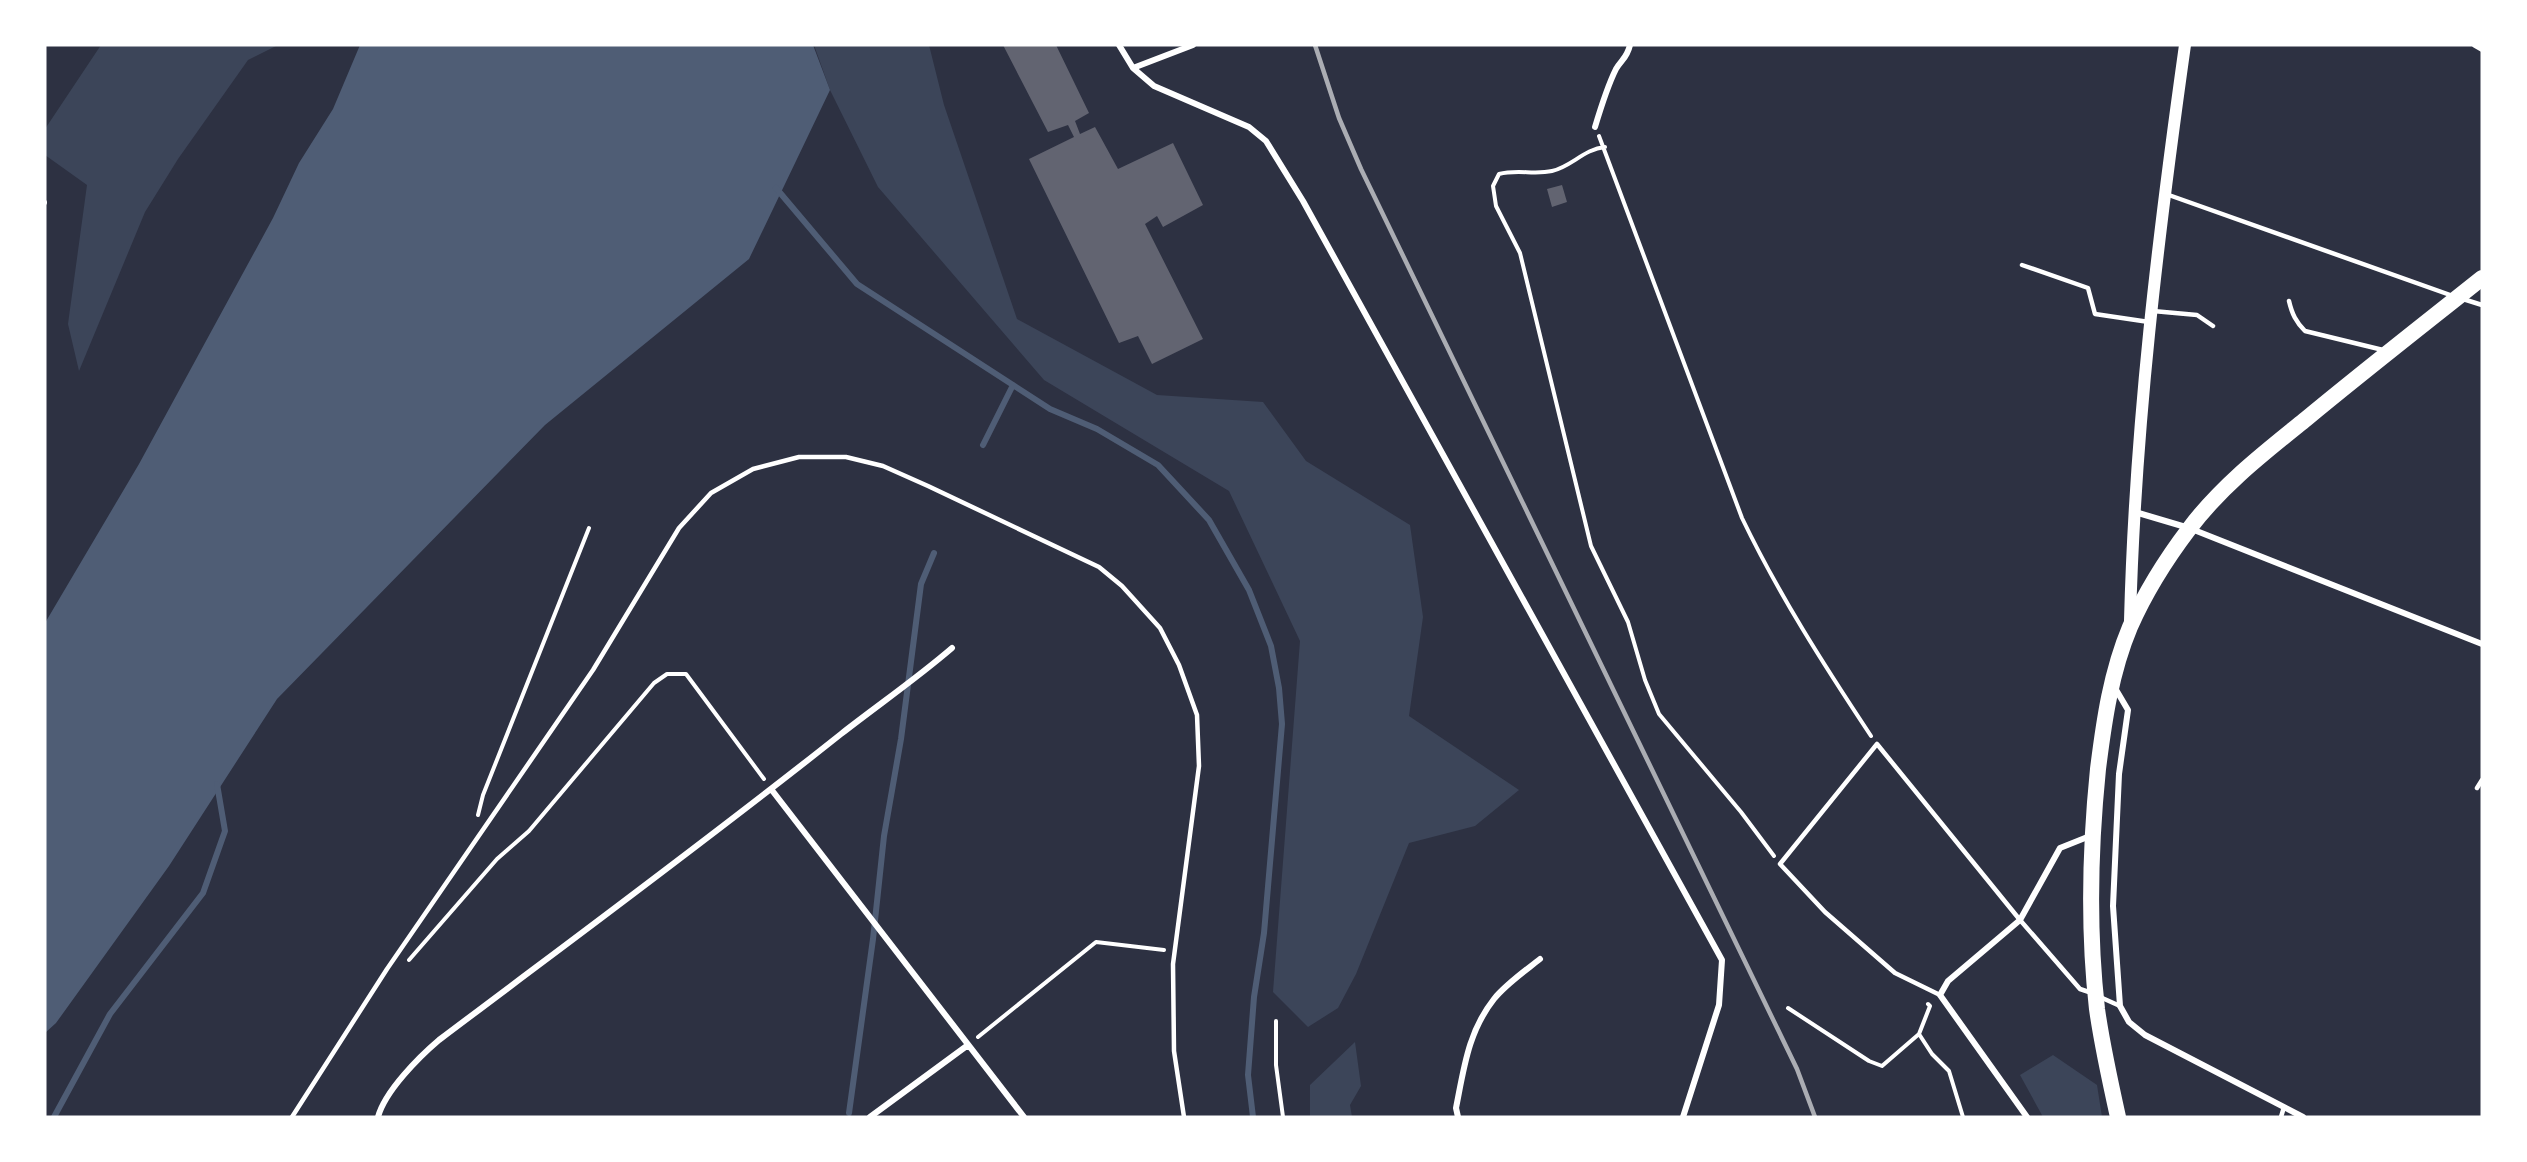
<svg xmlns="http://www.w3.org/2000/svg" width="2527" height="1162" viewBox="0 0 2527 1162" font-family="'IBM Plex Sans',sans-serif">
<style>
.green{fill:#3c4559}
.water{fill:#4f5d75}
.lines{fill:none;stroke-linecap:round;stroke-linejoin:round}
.stream{stroke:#4f5d75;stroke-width:6}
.building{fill:#626471}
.path{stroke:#fff;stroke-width:4}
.service{stroke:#fff;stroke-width:4.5}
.minor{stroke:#fff;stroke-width:6}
.secondary{stroke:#fff;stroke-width:12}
.trunk{stroke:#fff;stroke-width:16}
.rail{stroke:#abadb3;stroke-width:4.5}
</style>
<rect width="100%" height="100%" fill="#2d3142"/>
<path class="green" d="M101 45H278L248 60 178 159 145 212 79 371 68 324 87 185 45 155V129Z
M814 45H929L944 105 1017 319 1157 395 1263 402 1306 461 1410 525 1423 617 1409 716 1519 790 1475 826 1409 843 1356 974 1338 1008 1308 1027 1273 992 1300 641 1229 491 1044 380 878 187 830 90Z
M1355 1042 1361 1086 1350 1105 1352 1117H1310V1085Z
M2053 1055 2097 1085 2102 1117H2043L2020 1075Z"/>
<path class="water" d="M360 45H813L830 90 749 259 545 425 277 699 169 866 56 1023 45 1033V623L139 464 273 218 299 163 333 109Z"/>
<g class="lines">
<path class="stream" d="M776 188 857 284 1050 409 1097 429 1158 465 1209 520 1249 590 1271 646 1279 688 1282 724 1264 933 1254 997 1248 1075 1253 1117
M983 445 1013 385
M849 1113 873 939 884 836 901 739 921 584 934 553
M54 1117 110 1014 203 893 225 831 217 784"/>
</g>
<path class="building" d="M1003 45H1056L1089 113 1075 121 1080 134 1095 127 1118 169 1173 143 1203 205 1163 227 1157 216 1145 224 1203 339 1152 364 1138 336 1119 343 1029 159 1074 137 1068 125 1048 132Z
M1562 185 1567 202 1552 207 1547 189Z"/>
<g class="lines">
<path class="path" d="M1599 136 1742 518C1779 595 1824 665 1871 736
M1605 147C1584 149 1571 167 1552 171 1534 175 1517 169 1499 174L1493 186 1496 206 1520 253 1591 546 1628 622 1645 680 1659 714 1741 812 1774 856
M45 202V203
M478 815 483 795 589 528
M409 960 497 859 529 831 654 683 667 674H686L764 779
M1788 1008 1869 1061 1882 1066 1919 1034 1930 1006 1928 1004
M1276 1021V1065L1283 1117
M1919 1034 1932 1054 1949 1071 1963 1117
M978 1037 1096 942 1164 950"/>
<path class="service" d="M2166 194 2453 296
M2022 265 2088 288 2095 314 2149 322
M2463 299 2482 305
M2289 301C2292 314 2296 322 2305 331L2383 350
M2153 311 2197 315 2213 326
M2477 788 2482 780
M1940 995 1895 973 1825 912 1780 864 1877 744 2020 920 2080 989 2092 993
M2100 997 2120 1006
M292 1117 387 969 593 670 679 528 711 493 753 469 799 457H846L883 466 928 486 1099 567 1122 586 1160 628 1179 665 1197 715 1199 766 1173 964 1174 1051 1184 1117
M2281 1117 2284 1107"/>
<path class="minor" d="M1119 45 1133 68 1154 86 1249 127 1266 141 1303 201 1722 960 1719 1005 1683 1117
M2475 45 2482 49
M1133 68 1193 45
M1595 127C1601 107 1607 87 1616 69 1622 59 1627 58 1630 45
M2135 512 2189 528 2482 644
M2115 688 2128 710 2119 774 2113 906 2120 1006 2129 1022 2145 1035 2303 1117
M771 789 1024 1117
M378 1117C385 1091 419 1057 439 1040 573 939 709 839 841 734 878 705 916 679 952 648
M870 1117 968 1045
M1458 1117 1456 1108C1464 1068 1468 1032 1494 999 1506 984 1525 971 1540 959
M2027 1117 1940 995 1948 981 2020 920 2060 848 2090 836"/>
<path class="secondary" d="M2130 621C2135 426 2158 237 2185 45"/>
<path class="trunk" d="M2118 1117C2110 1081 2102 1045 2097 1009 2088 929 2090 848 2098 769 2104 721 2111 672 2130 627 2145 593 2167 558 2189 529 2221 486 2265 452 2306 419 2364 371 2423 325 2482 278"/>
<path class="rail" d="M1315 45 1339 118 1361 169 1797 1069 1815 1117"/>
</g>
<rect width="2527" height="1162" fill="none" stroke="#ffffff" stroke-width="93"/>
</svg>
